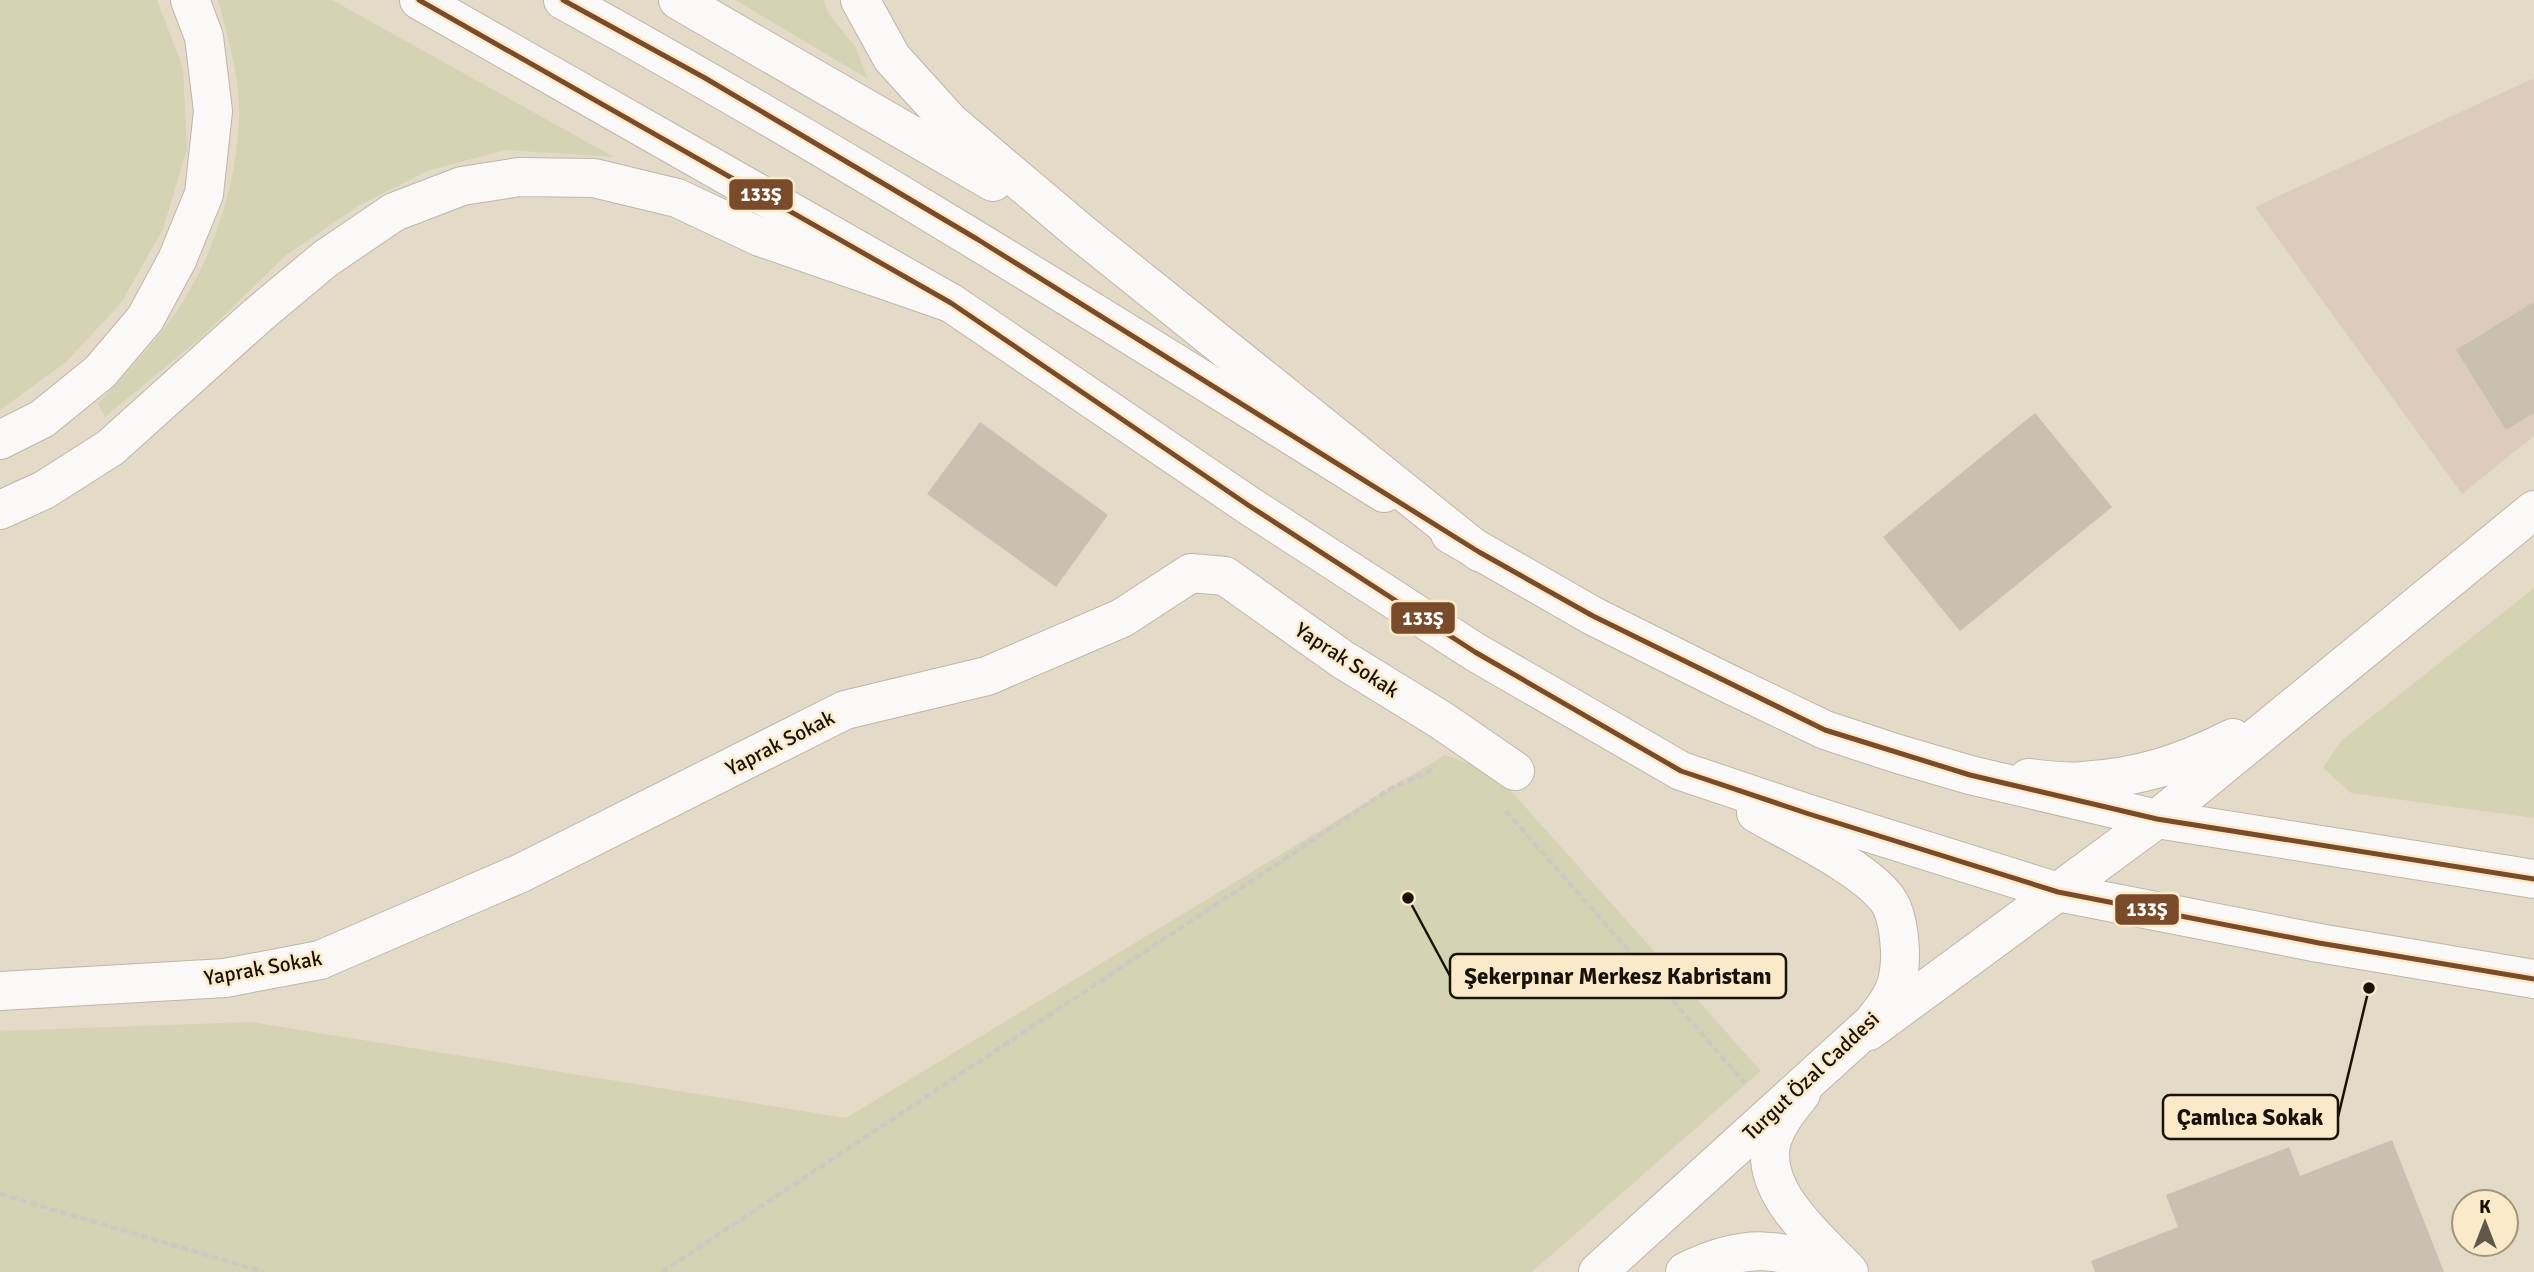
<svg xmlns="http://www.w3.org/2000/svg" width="2534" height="1272" viewBox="0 0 2534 1272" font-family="Signika,sans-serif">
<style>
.industrial{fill:#ddccbe}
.green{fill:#d4d4b4}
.building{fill:#c9c0b1}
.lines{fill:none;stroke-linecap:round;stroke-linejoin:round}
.minor-casing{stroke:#beb6a8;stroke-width:40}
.tertiary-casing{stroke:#beb6a8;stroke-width:40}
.primary-casing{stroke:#beb6a8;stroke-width:40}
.motorway-casing{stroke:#beb6a8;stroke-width:40}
.path{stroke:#cdcac5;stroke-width:4.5;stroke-dasharray:7 3.5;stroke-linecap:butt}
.minor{stroke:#fbf9f7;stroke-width:38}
.tertiary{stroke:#fbf9f7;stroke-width:38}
.primary{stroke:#fbf9f7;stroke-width:38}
.motorway{stroke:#fbf9f7;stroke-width:38}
.bus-1-casing{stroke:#fbeaca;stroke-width:10}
.bus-1{stroke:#7a4b2a;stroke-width:5}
.labels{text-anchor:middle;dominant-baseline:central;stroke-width:5;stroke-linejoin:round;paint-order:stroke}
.street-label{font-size:21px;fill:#181207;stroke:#fbeaca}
.leader{fill:none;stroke:#181207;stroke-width:2.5}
.callout-dot{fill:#181207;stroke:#fbeaca;stroke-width:2.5}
.callout{fill:#fbeaca;stroke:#181207;stroke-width:2.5}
.callout-label{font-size:23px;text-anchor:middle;font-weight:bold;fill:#181207}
.line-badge{stroke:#fbeaca;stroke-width:2.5}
.badge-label{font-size:19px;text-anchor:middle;font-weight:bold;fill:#fff}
</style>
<rect width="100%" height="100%" fill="#e3dac8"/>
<path class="industrial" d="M2534 78V436L2462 494 2255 207Z"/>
<path class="green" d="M0 0H157L183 68 187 149 163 229 121 303 65 363 0 410Z
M218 0H332L614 157 505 150 427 171 358 206 285 256 203 336 105 417 98 404C128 370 162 337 186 297 217 244 236 182 239 120 241 81 228 38 218 0Z
M735 0H824L828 13 855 46 868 79Z
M2534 588V818L2351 793 2323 768 2341 741Z
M1445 755 1495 773 1761 1071 1532 1272H0V1031L251 1022 846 1118Z"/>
<path class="building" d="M2534 302V413L2506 430 2456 350Z
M2035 413 2112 507 1960 631 1883 537Z
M980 422 1108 515 1056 587 927 494Z
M2392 1140 2444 1272H2095L2091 1261 2178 1227 2166 1195 2289 1147 2300 1176Z"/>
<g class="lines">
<defs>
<path id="minor" d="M0 991 225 978 320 960 521 873 845 710 987 676 1122 618 1191 573 1225 576 1342 659 1441 720 1515 771"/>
<path id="tertiary" d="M2028 778C2046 780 2065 783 2082 781 2139 778 2183 763 2233 738
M1869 1031 2157 819 2534 510
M1801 1094C1789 1109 1778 1122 1772 1140 1758 1191 1818 1239 1849 1272"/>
<path id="primary" d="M419 0 951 303 1248 505 1475 652 1681 771 1809 814 2058 892 2319 943 2534 979
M563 0C843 154 1113 324 1384 493
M1450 534 1593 616 1721 680 1825 730 1898 754 1970 775 2157 819 2534 879
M1598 1272 1872 1023C1893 998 1901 984 1900 950 1899 935 1897 912 1887 899 1863 867 1792 834 1756 813
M1685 1272C1745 1242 1781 1247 1841 1272"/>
<path id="motorway" d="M678 0 993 182
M860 0 892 58 950 122 1080 232 1479 552
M0 440 42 419 100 372 145 319 177 260 204 194 213 111 204 37 190 0
M0 510 44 490 110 448 258 315 325 259 394 212 462 186 519 177 594 178 677 198 760 237 951 303"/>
</defs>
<use href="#minor" class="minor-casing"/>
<use href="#tertiary" class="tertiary-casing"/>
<use href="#primary" class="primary-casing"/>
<use href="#motorway" class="motorway-casing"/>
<path class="path" d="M1506 811 1745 1083
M0 1194 264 1272
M662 1272 1393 787 1435 769"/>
<use href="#minor" class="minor"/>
<use href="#tertiary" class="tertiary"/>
<use href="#primary" class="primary"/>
<use href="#motorway" class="motorway"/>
<defs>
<path id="bus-1" d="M419 0 951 303 1248 505 1475 652 1681 771 1809 814 2058 892 2319 943 2534 979
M563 0 705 78 977 239 1479 552 1593 616 1825 730 1970 775 2157 819 2534 879"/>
</defs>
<use href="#bus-1" class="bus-1-casing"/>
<use href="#bus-1" class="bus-1"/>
</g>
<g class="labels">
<g class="street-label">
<text transform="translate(1347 660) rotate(33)">Yaprak Sokak</text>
<text transform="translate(780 743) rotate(-27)">Yaprak Sokak</text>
<text transform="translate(263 968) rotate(-10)">Yaprak Sokak</text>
<text transform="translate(1811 1076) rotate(-43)">Turgut Özal Caddesi</text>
</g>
</g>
<path class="leader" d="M1408 898L1450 976M2369 988L2338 1117"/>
<g class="callout-dot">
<circle cx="1408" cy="898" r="7"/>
<circle cx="2369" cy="988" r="7"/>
</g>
<g class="callout">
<rect x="1450" y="954" width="336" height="44" rx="7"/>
<rect x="2163" y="1095" width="175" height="44" rx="7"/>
</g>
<g class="callout-label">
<text x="1618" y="984">Şekerpınar Merkesz Kabristanı</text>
<text x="2250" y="1125">Çamlıca Sokak</text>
</g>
<g class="line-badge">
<rect x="728" y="178" width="66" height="33" rx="7" fill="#7a4b2a"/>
<rect x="1390" y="601" width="66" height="34" rx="7" fill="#7a4b2a"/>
<rect x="2114" y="893" width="66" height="33" rx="7" fill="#7a4b2a"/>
</g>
<g class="badge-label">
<text x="761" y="201">133Ş</text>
<text x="1423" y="625">133Ş</text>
<text x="2147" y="916">133Ş</text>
</g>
<g transform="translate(2485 1223)"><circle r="33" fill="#fbeaca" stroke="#a0947c" stroke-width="2"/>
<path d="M0-5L12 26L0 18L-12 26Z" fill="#5f584b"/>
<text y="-10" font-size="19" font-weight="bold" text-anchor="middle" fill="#181207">K</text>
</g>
</svg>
